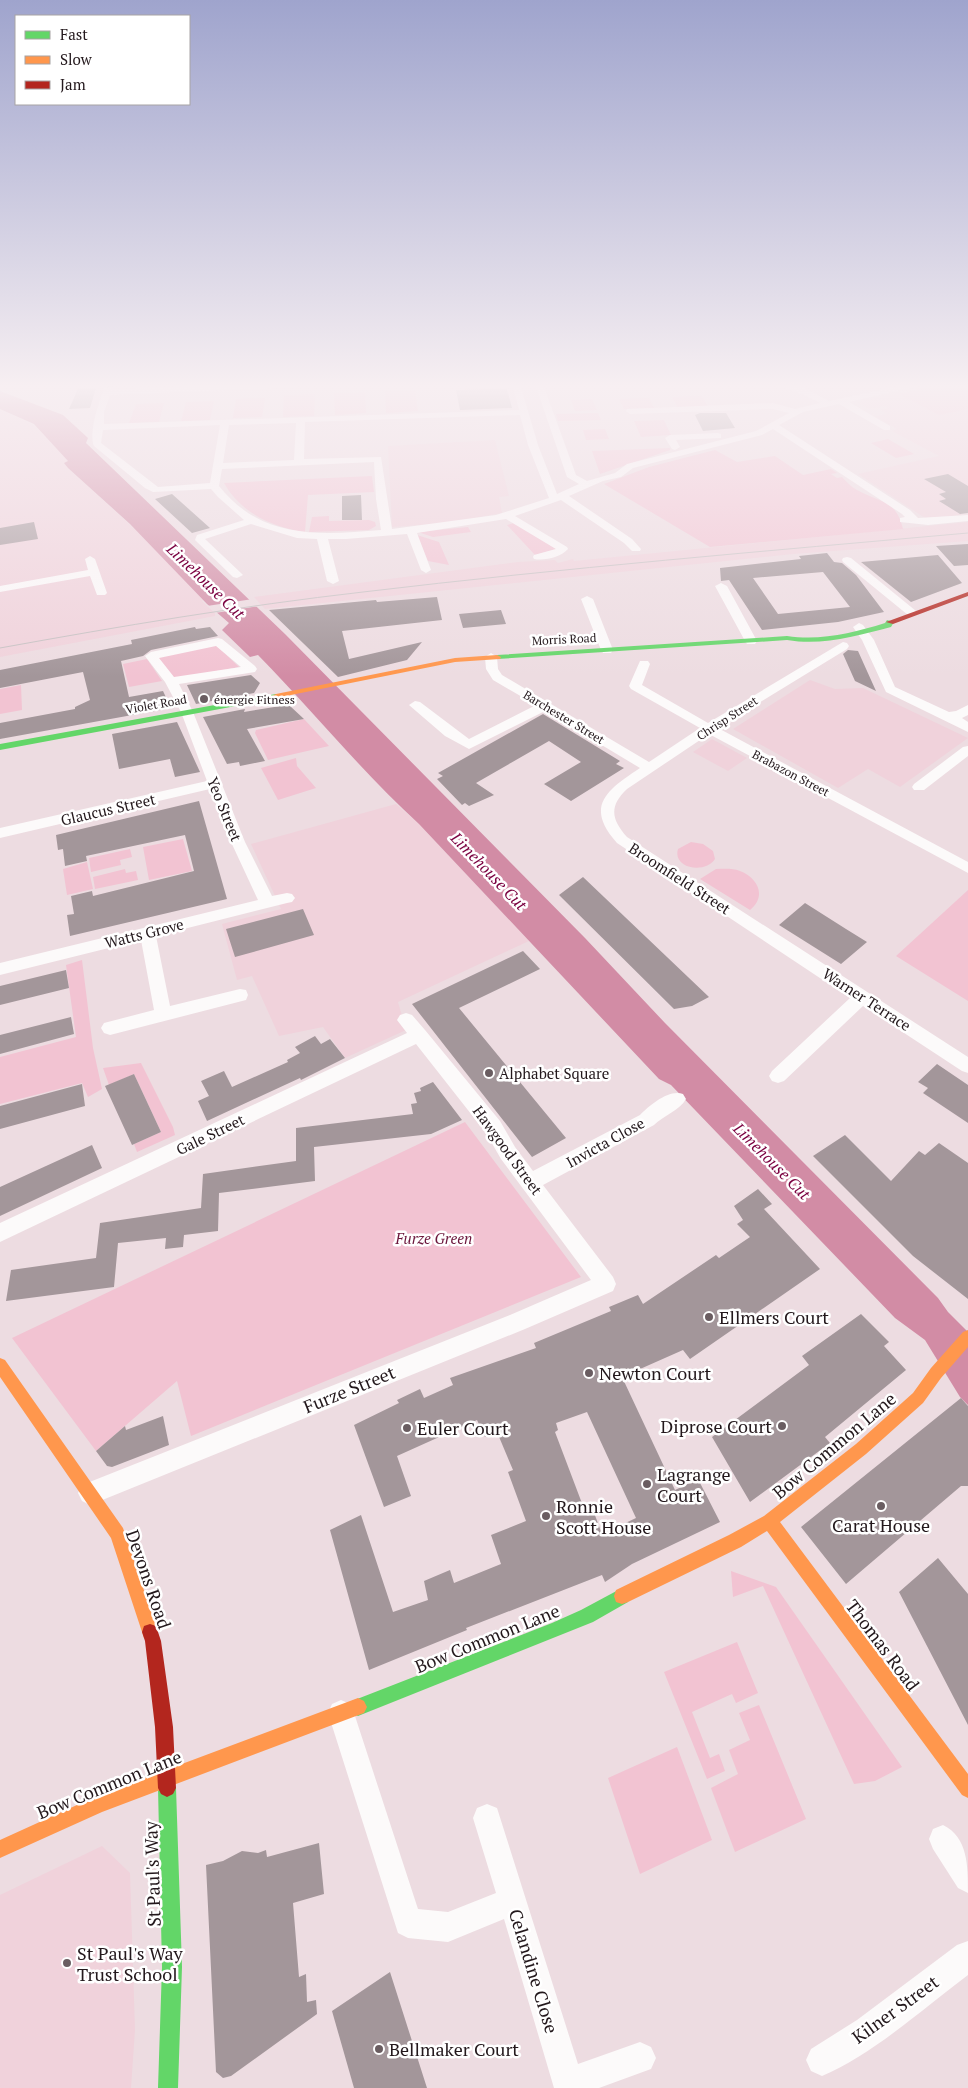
<svg xmlns="http://www.w3.org/2000/svg" width="968" height="2088" viewBox="0 0 968 2088" font-family="'PT Serif',serif">
<style>
.built{fill:#f0d2db}
.green{fill:#f2c3d2}
.water{fill:#d28ca5}
.pier{fill:#eddce1}
.building{fill:#a3969a;fill-rule:evenodd}
.lines{fill:none;stroke-linecap:round;stroke-linejoin:round}
.street{fill:#fcfafa;fill-rule:evenodd}
.fast{fill:#63d668;fill-rule:evenodd}
.slow{fill:#ff974d;fill-rule:evenodd}
.jam{fill:#b3261e;fill-rule:evenodd}
.tram{stroke:#c6c1c2;stroke-width:1}
.poi-dot{fill:#6a5d61;stroke:#fff;stroke-width:2}
.labels{text-anchor:middle;dominant-baseline:central;stroke-width:5;stroke-linejoin:round;paint-order:stroke}
.far-street-label{font-size:12px;fill:#23181c;stroke:#fff}
.far-poi-label{font-size:12px;fill:#23181c;stroke:#fff;text-anchor:start}
.street-label{font-size:15px;fill:#23181c;stroke:#fff}
.poi-label{font-size:15px;fill:#23181c;stroke:#fff;text-anchor:start}
.park-label{font-size:15px;font-style:italic;fill:#6b163c;stroke:#fff}
.water-label{font-size:16px;font-style:italic;fill:#7a0040;stroke:#fff}
.near-poi-label{font-size:18px;fill:#23181c;stroke:#fff;text-anchor:start}
.near-street-label{font-size:18px;fill:#23181c;stroke:#fff}
</style>
<rect width="100%" height="100%" fill="#eddce1"/>
<path class="built" d="M941 384H968V486L925 479 946 492 939 494 946 499 940 501 962 515 925 518 858 474 939 456 892 431 897 429 875 416 887 414 881 410 889 408 886 406 869 409 857 402Z
M0 409 38 427 68 461 64 463 68 468 139 533 203 600 202 601 215 613V616L0 657Z
M495 440 509 496 499 497 502 513 446 523 392 527 388 446Z
M968 522V541L793 554 265 609 254 597 518 562 555 560 558 563 573 559 574 561Z
M810 680 835 689 863 688 968 738 900 787 868 769 838 788 733 729Z
M712 739 747 758 728 771 693 752Z
M396 804 419 824 529 941 398 1002 406 1030 345 1058 323 1027 279 1036 252 976 237 980 222 924 281 909 251 844Z
M102 1846 130 1873 135 2030 131 2088H0V1895Z"/>
<path class="green" d="M941 384H968V409L939 415 899 394Z
M415 390 418 411 386 413 385 391Z
M365 392 366 413 335 415 334 393Z
M315 394 314 416 283 417 284 395Z
M702 396 708 407 678 408 672 397Z
M265 398 262 417 233 418 236 399Z
M649 398 654 408 624 409 619 399Z
M592 399 597 410 575 411 571 400Z
M214 401 210 420 181 421 186 402Z
M164 403 159 422 129 423 136 404Z
M598 413 601 420 558 421 556 414Z
M664 420 671 435 641 437 634 421Z
M605 429 609 439 586 440 583 430Z
M888 439 914 454 896 458 871 443Z
M670 448V450L600 474 592 451Z
M715 450 737 462 775 456 803 475 831 469 837 473 831 474 837 478 842 477C847 482 851 487 857 490 880 503 896 499 903 529L710 547 604 484 649 467Z
M372 476 374 492 308 495 305 532C272 527 241 513 224 483Z
M329 516V521L369 520 375 522 376 526 369 530 309 532 312 517Z
M514 523 556 549 535 555 507 525Z
M468 527 471 532 433 537 418 532Z
M417 535 439 542 449 565 428 561Z
M216 645 239 667 173 679 158 657Z
M147 659 162 681 129 687 123 664Z
M21 685 22 710 0 714V689Z
M304 719 329 746 268 760 255 733 256 730Z
M296 758 297 766 316 788 278 800 261 768Z
M183 839 192 871 149 880 143 847Z
M691 842 703 844 713 851 715 859C706 874 672 869 678 849Z
M130 849 132 857 120 860 121 865 91 872 89 858Z
M87 862 93 889 67 895 63 869Z
M125 869 126 873 136 871 138 880 95 889 93 877Z
M716 869C724 869 732 868 740 871 758 878 767 896 750 910L700 879Z
M968 890V1001L896 956Z
M82 960 93 1048 102 1089 88 1097 82 1083 0 1104V1057L76 1037 66 965Z
M141 1063 173 1127 175 1135 137 1152 134 1144 161 1132 134 1074 109 1085 103 1068Z
M465 1122 581 1277 191 1436 177 1381 96 1451 12 1338Z
M731 1571 776 1587 902 1767 875 1781 854 1784 763 1586 733 1597Z
M737 1642 758 1693 736 1703 732 1694 692 1712 710 1758 719 1754 725 1771 707 1779 664 1672Z
M759 1705 806 1819 735 1852 711 1788 738 1774 729 1750 750 1740 739 1713Z
M677 1747 712 1840 640 1874 608 1778Z"/>
<path class="water" d="M0 391 63 415 88 438 86 443 285 634 585 938 665 1023 938 1298 948 1312 968 1332V1405L960 1397 925 1340 895 1318 671 1085 659 1079 419 824C362 772 312 710 258 655L250 657 222 630 229 623 207 604 130 524 68 468 64 463 68 461 34 424 0 409Z"/>
<path class="pier" d="M253 599 260 606 215 613 207 606Z"/>
<path class="building" d="M96 388 90 408 69 409 78 389Z
M507 389 512 408 460 410 456 390Z
M700 413H726L735 428 703 431 695 415Z
M948 474 968 486V513L960 514 939 501 946 499 939 494 946 492 924 479Z
M172 494 210 528 192 533 155 499Z
M361 495 362 520H342V496Z
M34 522 38 539 0 545V528Z
M968 544V565L954 566 936 546Z
M827 553 834 562 842 563 856 575 884 612 838 622 762 630 729 580 721 581 720 568 801 559 799 556ZM823 572 850 607 778 614 753 578Z
M938 555 962 583 911 602 861 562Z
M437 597 442 620 342 631 349 659 422 642 407 660 338 677 269 610 376 600 377 602Z
M501 610 506 624 463 628 459 614Z
M195 627 196 629 210 627 218 636 151 650 143 656 121 661 129 697 163 691 171 708 0 739V723L75 709V707L90 700 83 672 0 688V670L132 644 131 640Z
M848 650 858 651 876 691 855 681 843 654Z
M251 675 260 683 254 693 196 704 187 685Z
M287 705 290 706 304 719 247 729 265 761 240 766 239 762 227 764 203 717 245 709 244 712Z
M543 714 620 761 616 764 624 768 571 801 544 784 581 762 549 741 476 783 494 795 469 806 465 803 462 805 437 779 443 776 438 773Z
M177 722 200 772 175 777 170 759 119 769 112 734Z
M199 801 227 899 70 936 67 915 74 914 71 896 92 891 93 896 194 871 185 835 86 856 87 861 65 866 63 849 58 850 56 835Z
M583 877 709 997 692 1006 674 1009 559 895Z
M805 903 846 929 867 942 841 964 779 925Z
M303 909 314 935 235 957 226 929Z
M523 951 540 969 459 1008 566 1138 532 1157 412 1004Z
M66 970 69 988 0 1005V986Z
M71 1017 74 1034 0 1054V1035Z
M315 1036 321 1044 330 1039 345 1058 301 1080 300 1078 207 1121 198 1101 209 1096 201 1081 224 1071 232 1087 288 1062 287 1060 300 1053 295 1047Z
M937 1064 968 1085V1123L923 1093 928 1088 918 1082Z
M134 1074 161 1132 132 1145 105 1086Z
M433 1082 462 1120 431 1134 314 1147 315 1181 219 1193 218 1231 184 1235 183 1247 165 1249 166 1238 118 1243 114 1287 6 1301 11 1270 96 1258 100 1223 201 1208 203 1174 296 1161V1128L413 1114 411 1104 417 1103 414 1093 421 1091 420 1088Z
M82 1084 85 1106 0 1129V1106Z
M845 1135 891 1181 919 1151 925 1155 939 1143 968 1163V1299L913 1256 813 1156Z
M92 1145 102 1168 0 1216V1187Z
M758 1189 772 1204 764 1209 820 1269 690 1359 683 1350 622 1377 675 1490 698 1479 720 1522 632 1564 605 1582 602 1575 466 1628 467 1630 369 1670 330 1530 361 1515 393 1612 428 1600 424 1581 450 1570 454 1583 501 1564 491 1535 526 1521 508 1472 513 1470 497 1432 485 1437 477 1420 397 1456 411 1496 384 1507 354 1425 399 1403 397 1400 420 1389 424 1398 453 1385 450 1378 536 1348 534 1343 611 1311 609 1307 638 1295 643 1304 716 1255 719 1258 750 1237 737 1224 743 1220 734 1206ZM587 1412 636 1518 602 1534 590 1502 583 1506 555 1432 558 1430 556 1423Z
M861 1314 889 1342 884 1346 906 1370 825 1437 830 1443 750 1502 712 1437 809 1365 802 1356Z
M961 1398 968 1406V1486H961L846 1584 801 1527Z
M163 1416 169 1445 112 1467 107 1466 96 1451 125 1426 126 1430Z
M938 1558 968 1594V1725L899 1592Z
M319 1843 324 1894 293 1903 299 1977 306 1974 307 2002 316 2000 317 2014 231 2076 223 2078 216 2072 206 1865 223 1861 242 1851 258 1853 266 1850 267 1857Z
M390 1972 427 2088H354L332 2011Z"/>
<g class="lines">
<path class="street" d="M239 384H300L296 387 110 395 104 412V424L519 410 513 387H472L468 384H520L538 445 557 494 579 484 567 477 535 384H543L576 475 587 481 615 473 627 464 756 431 789 413 773 409 630 414 626 411 627 409 773 403 795 409 820 403C806 396 792 388 776 386 767 385 756 389 749 384H787L804 388 829 401 910 384H927L849 402 890 426V430H884L839 404 803 412 779 425 910 510 918 518 968 515V521L928 525 900 522V518L905 517 902 514 773 429 762 435 633 468 621 477 603 481 569 496 632 539 641 549 640 551H632L624 543 561 500 515 516 567 547 568 549C561 557 545 561 534 559L533 557 534 555 556 549 506 519 417 533 431 570 426 573 421 570 407 534 346 539H328L339 581 333 584 327 581 317 539 297 538 251 524 205 539 241 573 243 575 237 578 233 577 195 540 197 535 244 520 218 497 211 489 153 492 145 488 94 446C88 434 100 397 106 385H112V390ZM520 415 528 445 549 498 496 515 392 529 381 457 304 459 305 422ZM296 423 294 460 223 463 229 425ZM220 425 210 483 158 487 101 443 103 430ZM374 462 376 499 381 530C319 535 262 540 219 486L222 469Z
M718 433 721 434V438L676 440 680 447 675 450 672 449 665 438 670 435Z
M90 556 95 559 107 593 105 595H97L90 576 0 592V586L88 570 85 559Z
M847 557 851 558 916 611 918 613 916 615H908L843 562 842 560 843 558Z
M721 583 727 586 757 641 755 644H747L745 641 715 586Z
M587 596 593 599 613 650 611 653H603L601 650 581 599Z
M859 623 863 625 874 640 895 687 949 712 956 711 968 705V715L962 718 968 722V732L886 692 862 640 853 627Z
M218 638 222 639 255 666 257 669 255 672 179 684 193 712 245 842 272 896 287 893 292 894 295 898 292 902 287 903 156 936 170 1006 240 989 246 990 248 995 246 1000 110 1035 104 1033 101 1028 104 1023 154 1010 141 940 0 975V963L258 900 231 842 210 789 0 838V828L207 781 181 712 165 682 145 656 151 652ZM216 646 241 667 174 677 159 658Z
M843 642 847 643 849 646 847 649 718 728 968 862V873L709 734 627 789C609 806 611 819 627 837L968 1057V1073L962 1071 863 1006 784 1081 778 1083 772 1081 769 1076 772 1071 850 998 617 843C584 806 607 790 640 768L545 711 469 749 445 736 409 705 415 701 420 702 469 739 536 705 493 680 486 669 485 657 491 653 497 657 498 669 502 675 649 762 700 728 631 689 629 686 640 661H648L650 664 642 685 708 723Z
M968 746V756L924 790H914L912 787 914 784 963 747Z
M406 1013 412 1015 425 1030 500 1121 515 1147 533 1171 640 1115C650 1105 669 1089 683 1094L686 1099C680 1110 663 1116 654 1125L543 1185 613 1277 616 1284 613 1291 525 1329 90 1505 82 1501 78 1493 82 1485 510 1315 591 1280 501 1159 486 1133 416 1044 0 1242V1223L407 1033 397 1020 400 1015Z
M341 1700 350 1704 354 1713 418 1909 448 1912 496 1893 473 1818 477 1808 487 1804 497 1808 578 2064 640 2042 651 2047 656 2058 651 2069 599 2088H554L504 1919 448 1942 408 1938 398 1933 328 1713 332 1704Z
M943 1825C968 1837 968 1866 968 1893L958 1888 933 1849 929 1839 933 1829Z
M968 1941V1975C925 2007 871 2056 822 2076L811 2071 806 2060 811 2049 857 2020 957 1945Z"/>
<path class="fast" d="M112 384H120L107 388V386Z
M887 620 894 622 891 627C856 636 823 646 787 640L497 659 493 657 497 655 787 636C821 641 853 633 885 623Z
M276 694 280 696 279 698 0 750V744Z
M622 1588 628 1590 630 1596 628 1602 593 1622 358 1716 352 1713 349 1707 352 1701 552 1623 581 1610Z
M167 1779 173 1782 176 1788 182 1967 178 2088H158L162 1967 158 1788 161 1782Z"/>
<path class="slow" d="M497 655 501 657 500 659 455 662 276 698 272 696 276 694 455 658Z
M968 1330V1347L941 1378 923 1403 866 1454 780 1522 968 1774V1798L962 1795 767 1531 741 1547 628 1602 622 1604 616 1602 614 1596 616 1590 729 1535 764 1516 856 1444 913 1393 931 1368 963 1332Z
M0 1358 5 1360 123 1528 158 1632 156 1638 150 1640 144 1638 111 1538 0 1377Z
M358 1698 364 1701 367 1707 364 1713 102 1812 0 1858V1840L99 1795Z"/>
<path class="jam" d="M0 384H13L10 386Z
M968 592V596L893 624 886 622Z
M150 1624 156 1626 161 1641 173 1727 176 1788 173 1794 167 1797 161 1794 158 1788 155 1727 145 1641 142 1632 144 1626Z"/>
<path class="tram" d="M0 648C121 626 241 606 363 592 564 568 766 551 968 533"/>
</g>
<linearGradient id="sky" x2="0" y2="1"><stop stop-color="#9fa4cd"/><stop offset="0.57" stop-color="#f7eff2"/><stop offset="1" stop-color="#f7eff2" stop-opacity="0"/></linearGradient>
<rect width="968" height="677" fill="url(#sky)"/>
<g class="poi-dot">
<circle cx="204" cy="699" r="5"/>
<circle cx="489" cy="1073" r="5"/>
<circle cx="709" cy="1317" r="5"/>
<circle cx="589" cy="1373" r="5"/>
<circle cx="782" cy="1426" r="5"/>
<circle cx="407" cy="1428" r="5"/>
<circle cx="647" cy="1484" r="5"/>
<circle cx="881" cy="1506" r="5"/>
<circle cx="546" cy="1516" r="5"/>
<circle cx="67" cy="1963" r="5"/>
<circle cx="379" cy="2049" r="5"/>
</g>
<g class="labels">
<g class="far-street-label">
<text transform="translate(564 639) rotate(-3)">Morris Road</text>
<text transform="translate(156 704) rotate(-10)">Violet Road</text>
<text transform="translate(564 717) rotate(31)">Barchester Street</text>
<text transform="translate(727 718) rotate(-33)">Chrisp Street</text>
<text transform="translate(791 773) rotate(28)">Brabazon Street</text>
</g>
<g class="far-poi-label">
<text x="214" y="699">énergie Fitness</text>
</g>
<g class="street-label">
<text transform="translate(108 809) rotate(-13)">Glaucus Street</text>
<text transform="translate(225 809) rotate(68)">Yeo Street</text>
<text transform="translate(680 878) rotate(33)">Broomfield Street</text>
<text transform="translate(144 933) rotate(-14)">Watts Grove</text>
<text transform="translate(867 999) rotate(33)">Warner Terrace</text>
<text transform="translate(210 1134) rotate(-26)">Gale Street</text>
<text transform="translate(605 1142) rotate(-29)">Invicta Close</text>
<text transform="translate(508 1150) rotate(54)">Hawgood Street</text>
</g>
<g class="poi-label">
<text x="499" y="1073">Alphabet Square</text>
</g>
<g class="park-label">
<text x="434" y="1238">Furze Green</text>
</g>
<g class="water-label">
<text transform="translate(206 581) rotate(44)">Limehouse Cut</text>
<text transform="translate(489 871) rotate(46)">Limehouse Cut</text>
<text transform="translate(772 1161) rotate(45)">Limehouse Cut</text>
</g>
<g class="near-poi-label">
<text x="719" y="1317">Ellmers Court</text>
<text x="599" y="1373">Newton Court</text>
<text x="772" y="1426" text-anchor="end">Diprose Court</text>
<text x="417" y="1428">Euler Court</text>
<text x="657" y="1474">Lagrange<tspan x="657" dy="21">Court</tspan></text>
<text x="556" y="1506">Ronnie<tspan x="556" dy="21">Scott House</tspan></text>
<text x="881" y="1525" text-anchor="middle">Carat House</text>
<text x="77" y="1953">St Paul's Way<tspan x="77" dy="21">Trust School</tspan></text>
<text x="389" y="2049">Bellmaker Court</text>
</g>
<g class="near-street-label">
<text transform="translate(349 1389) rotate(-22)">Furze Street</text>
<text transform="translate(834 1445) rotate(-40)">Bow Common Lane</text>
<text transform="translate(149 1579) rotate(71)">Devons Road</text>
<text transform="translate(487 1638) rotate(-22)">Bow Common Lane</text>
<text transform="translate(883 1645) rotate(53)">Thomas Road</text>
<text transform="translate(109 1784) rotate(-22)">Bow Common Lane</text>
<text transform="translate(152 1874) rotate(-92)">St Paul's Way</text>
<text transform="translate(534 1971) rotate(73)">Celandine Close</text>
<text transform="translate(895 2009) rotate(-36)">Kilner Street</text>
</g>
</g>
<rect x="15" y="15" width="175" height="90" fill="#ffffff" stroke="#a7a3a4"/>
<rect x="25" y="31" width="25" height="8" fill="#63d668" stroke="#a7a3a4"/>
<text x="60" y="40" font-size="15" fill="#23181c">Fast</text>
<rect x="25" y="56" width="25" height="8" fill="#ff974d" stroke="#a7a3a4"/>
<text x="60" y="65" font-size="15" fill="#23181c">Slow</text>
<rect x="25" y="81" width="25" height="8" fill="#b3261e" stroke="#a7a3a4"/>
<text x="60" y="90" font-size="15" fill="#23181c">Jam</text>
</svg>
